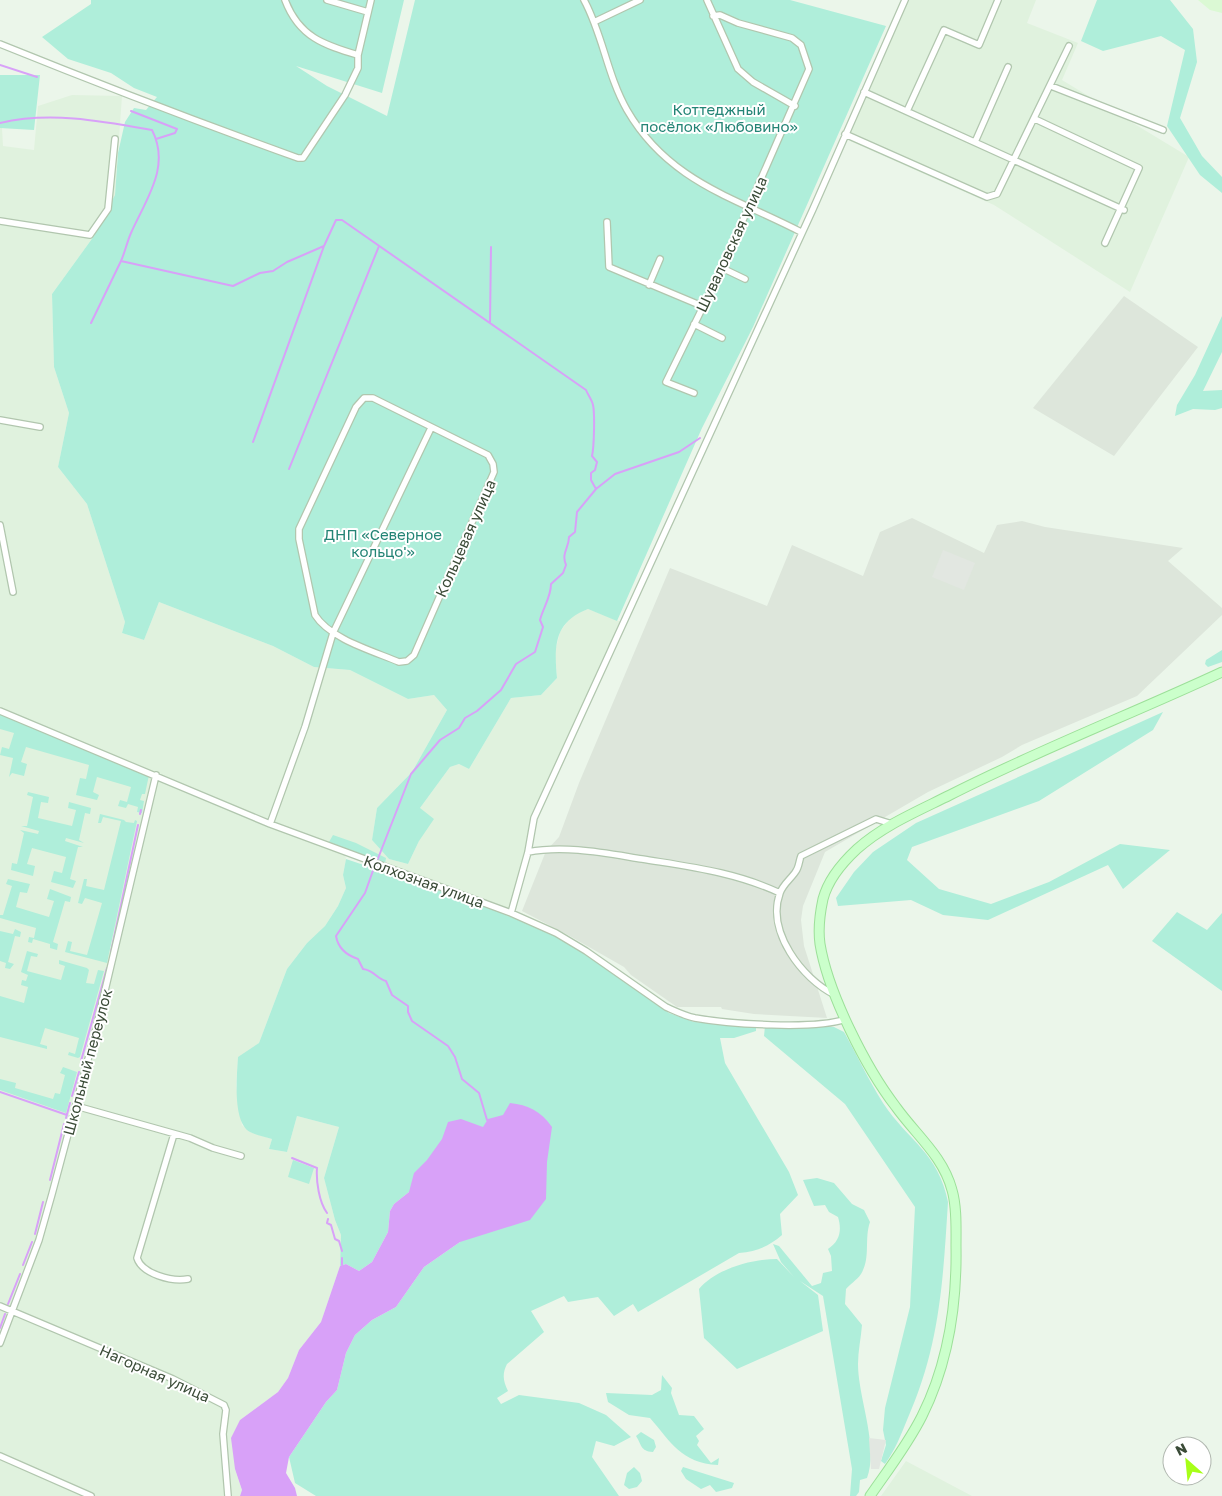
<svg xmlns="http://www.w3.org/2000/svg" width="1222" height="1496" viewBox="0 0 1222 1496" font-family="'Golos Text',sans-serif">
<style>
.residential{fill:#e0f2de}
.commercial{fill:#dbf9d4}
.industrial{fill:#dde6db}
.green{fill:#afeeda}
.parking{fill:#e2e7e1}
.water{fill:#d8a1f8}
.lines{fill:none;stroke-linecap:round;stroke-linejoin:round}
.stream{stroke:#d8a1f8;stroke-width:2}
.minor-casing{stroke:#b1c6ae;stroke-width:8}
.secondary-casing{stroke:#9ce099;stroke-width:11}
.minor{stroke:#fff;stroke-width:5.5}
.secondary{stroke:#cbffcb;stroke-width:9}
.labels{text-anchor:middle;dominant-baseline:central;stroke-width:4;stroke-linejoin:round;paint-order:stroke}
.park-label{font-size:15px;fill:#238475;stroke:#fff}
.street-label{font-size:15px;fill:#3a4b37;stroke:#fff}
</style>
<rect width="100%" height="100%" fill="#ebf6ea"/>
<path class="residential" d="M909 0H1036L1027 23 1078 43 1062 80 1189 157 1130 292 994 205 850 141V131Z
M72 95 122 96 115 195 94 236 52 294 54 367 69 413 58 467 87 504 125 622 122 633 144 640 159 602 273 646 314 667 350 670 408 699 434 695 447 710 412 772 377 808 372 840 389 859 408 864 419 841 420 808 450 767 459 764 469 769 511 698 541 695 557 678 555 652 560 632 572 615 588 609 624 623 534 818 511 913 345 853 346 859 343 875 346 888 338 906 325 926 307 943 287 969 259 1043 238 1058 236 1085 242 1125 250 1132 272 1139 269 1149 287 1152 297 1116 339 1127 324 1178 335 1220 341 1235 340 1266 321 1322 299 1350 288 1378 278 1392 240 1420 235 1469 242 1490 240 1496H0V128H2L3 146 34 150 38 106Z
M906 1461 972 1496H881Z"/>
<path class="commercial" d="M1198 0H1222V13L1210 10Z"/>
<path class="industrial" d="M1124 296 1198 347 1114 456 1033 408Z
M912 518 984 553 997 525 1022 521 1045 527 1183 548 1168 561 1222 608V615L1137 696 1022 745 1002 757 928 792 825 852 803 906 801 920 804 946 827 1018 754 1014 722 1009 721 1007H677L631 975 624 967 568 935 522 911 546 851 559 837 579 783 670 568 767 606 792 545 863 576 880 532Z"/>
<path class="green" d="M91 0H404L382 93 296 66 327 86 387 116 415 0H790L886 26 753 327 702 428 617 621 588 609C554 622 554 646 557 678L541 695 511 698 469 769 459 764 450 767 420 808 434 819 419 841 408 864 389 859 372 840 377 808 412 772 447 710 434 695 408 699 350 670 314 667 273 646 159 602 144 640 122 633 125 622 87 504 58 467 69 413 54 367 52 294 94 236 115 195 118 153 125 122 134 108 146 110 157 97 134 88 111 73 68 59 42 37 91 4Z
M1097 0H1170L1193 29 1197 62 1180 118 1202 156 1222 177V193L1200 175 1167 126 1185 50 1161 36 1103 51 1081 41Z
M0 75H40L34 130 0 128Z
M1222 316V352L1203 391 1222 390V408L1215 410 1193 409 1175 416 1177 405 1195 375Z
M1222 650V662L1208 667 1205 664 1206 660Z
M1163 712 1153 730 1039 801 912 847 907 860 939 889 991 904 1049 882 1120 844 1170 850 1123 889 1108 865 988 920 943 915 911 900 838 906 836 898 854 872 873 852 916 823Z
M0 714 149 775 145 794H142L140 800 144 801 142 813 137 812 138 807 128 804 126 808 118 806 120 800 127 802 131 787 97 777 93 792 99 795 97 800 76 795 80 778 86 779 89 765 26 747 21 762 27 764 24 776 12 773 9 777 13 758 0 755 2 747 9 749 14 733 0 729Z
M28 792 49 797 48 803 41 802 38 818 72 826 76 810 68 808 69 802 91 808 90 814 85 813 79 840 84 843 66 838 65 841 83 847H78L70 879 76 881 73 888 51 882 54 871 62 873 66 857 32 848 27 864 35 866 33 876 11 870 12 863 17 864 24 833 20 830 38 834 39 831 21 826H27L33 797 27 795Z
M100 814 124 820 126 822 134 823 135 820 137 821 107 963 65 952 68 941 72 942 70 951 87 955 102 903 85 898 82 904 78 903 84 879H87L86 886 104 890 121 821 103 817 101 823H98Z
M333 835 356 843 386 858 385 864 329 842Z
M346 859 485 906 553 935 587 955 669 1013 694 1022 756 1026V1031L734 1038H720L725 1063 789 1172 798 1195 780 1214 782 1235C768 1247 757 1251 739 1253L638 1312 633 1304 614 1316 598 1297 568 1302 564 1296 531 1311 544 1332 507 1364C502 1374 503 1381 508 1391L497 1398 501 1404 519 1395 579 1403 606 1415 631 1437 614 1446 596 1441 592 1457 619 1496H316L295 1483 289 1457 326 1402 337 1390 346 1353 355 1335 372 1320 396 1307 424 1267 460 1242 409 1192 394 1204 390 1211 388 1232 372 1262 359 1271 346 1264 340 1266 341 1235 335 1220 324 1178 339 1127 297 1116 287 1152 269 1149 272 1139C265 1137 256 1135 250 1132 232 1122 237 1075 238 1057L259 1043 287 969 307 943 325 926 338 906 346 888 343 875Z
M8 879 30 884 27 893 20 892 16 907 49 917 54 901 47 899 50 889 71 897 70 902 65 901 53 942 58 944 57 950 50 948V944L33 939 32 943 28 942 29 937 34 938 36 928 0 918V915H3L12 886 6 884Z
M1177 912 1207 930 1222 913V991L1152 941Z
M15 929 21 932 20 937 15 936 8 962 14 964 10 969 5 968 6 963 0 961V931L13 934Z
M27 951 38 954 37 957 31 956 27 971 61 980 65 966 59 964V960L87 968 89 970 86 983 94 984 98 970 104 971 80 1057 78 1058 68 1055 69 1052 75 1054 79 1038 45 1028 40 1044 47 1046V1049L0 1037V996L24 1003 28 987 21 985 22 980 26 981 28 975 21 972Z
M765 1026 834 1027 844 1032C857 1055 869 1081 883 1103 909 1142 938 1152 948 1202 943 1281 940 1346 907 1420 901 1435 895 1450 885 1464L881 1461 886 1445 883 1430 885 1408 910 1307 915 1207 845 1104 764 1036Z
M63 1067 77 1072 66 1113 0 1090V1079L16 1083 15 1088 53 1099 55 1093 60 1094 65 1075 60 1073Z
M293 1160 314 1168 309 1184 288 1177Z
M817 1178 834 1183 852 1204 864 1210 870 1222C864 1239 871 1258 861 1274 857 1280 850 1284 846 1289L845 1304 862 1325C861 1338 858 1351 858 1364 858 1398 879 1445 867 1478L860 1480 859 1492 856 1496H850L852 1469 823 1296 800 1281 818 1295 823 1331 737 1369 704 1338 699 1289C716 1269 751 1259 777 1259L794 1277 781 1262 773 1244 779 1246 812 1286 821 1283 823 1273 832 1271 831 1256 828 1249C840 1241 842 1230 838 1217L829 1212 825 1205 814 1206 803 1180Z
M662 1375 672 1388 671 1393 679 1415 694 1416 704 1429 696 1436 699 1441 697 1445 711 1463 719 1458 718 1465C681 1463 671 1442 650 1418L629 1415 608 1402 606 1393 652 1395 661 1390Z
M641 1432 654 1440 656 1447 653 1452C640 1451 642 1445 636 1436Z
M634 1467 640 1473 642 1481 637 1487 629 1489 624 1485 627 1473Z
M683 1467 734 1483 732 1488 716 1492 710 1485 701 1489 686 1479 681 1471Z"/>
<path class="parking" d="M943 550 975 563 964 590 932 577Z
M869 1438 886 1440 879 1469H871Z"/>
<path class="water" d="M510 1103C528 1105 541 1111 552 1127L547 1162 546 1199 530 1220 460 1242 424 1267 396 1307 372 1320 355 1335 346 1353 337 1390 326 1402 289 1457 286 1473 295 1488 297 1496H240L242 1490 235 1469 231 1438 240 1420 278 1392 288 1378 299 1350 321 1322 340 1266 346 1264 359 1271 372 1262 388 1232 390 1211 394 1204 409 1192 414 1173 427 1160 442 1139 448 1122 461 1119 483 1127 488 1119 503 1115Z"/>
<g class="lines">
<path class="stream" d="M0 65 37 77
M131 111 177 129 175 133 156 139
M0 123C50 111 102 121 152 130 171 167 146 199 131 233 127 242 125 252 121 261
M91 323 121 261 233 286 260 273 273 271 287 262 324 246
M490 323 491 247
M253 442 324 246 336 220H342L586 390C588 395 592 400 593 405 595 414 594 448 592 456L597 462 595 470 591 473V480L596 489 577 512 575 532 569 537C569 548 561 553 566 565L563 573 551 584C551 597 543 608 540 620L543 627 535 652 516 664 501 690 477 711 465 718 459 728 440 740 411 774 377 861
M289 469 379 246
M596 489 615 474 679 452 700 438
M140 814 141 810
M375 865 365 893 336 936C338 948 346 955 358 959L363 969C374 970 377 979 386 981L392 995 408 1006V1012L412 1021 448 1046 455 1057 462 1079 479 1093 487 1120
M111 952 138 825
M81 1061 107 968
M0 1092 67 1115
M72 1096 79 1072
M66 1118 70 1103
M292 1158 317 1168C316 1181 319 1202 327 1213
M50 1180 64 1124
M328 1219 327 1223 331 1225 335 1239 339 1241 342 1251
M35 1234 43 1202
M23 1265 32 1242
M342 1265V1258
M8 1304 20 1274
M0 1328 5 1314"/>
<defs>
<path id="minor" d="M285 0C299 37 324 45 358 55
M327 0 368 12
M584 0C603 35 607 75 627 110 668 181 733 197 801 232
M707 0 738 69 753 82 795 106
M596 21 640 0
M0 44C99 84 198 122 298 158H303L345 95 358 68V55L371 0
M1051 86 1163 130
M864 92 1124 210
M907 111 944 30 979 45 998 0
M1035 119 1139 168 1105 243
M845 134 987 197 997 194 1069 46
M975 142 1008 67
M0 221 90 235 108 209 115 139
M607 222 609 267 702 306
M722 268 745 279
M649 285 660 259
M694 324 722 338
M694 393 666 382 722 268 809 69 801 45 792 38 738 23 720 15 713 16
M364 398H373L488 455 493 464 494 472 414 655 407 661 399 662C373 651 330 639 315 615L299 539V529L356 407Z
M0 420 40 427
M0 525 13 592
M0 711 270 824 511 913 556 933 586 951 666 1007C675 1011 685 1016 695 1018 729 1024 815 1030 846 1019
M270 824 305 727 333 633 431 428
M528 852C565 845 604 853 642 859 691 867 735 872 780 893
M511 913 528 852 534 818 813 209 905 0
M835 995C802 979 766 931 780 893 783 884 792 878 796 871 799 867 799 861 801 856L876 819 892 824
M76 1106 190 1138 213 1148 241 1156
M174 1134 137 1258C142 1274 172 1282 188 1279
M0 1306 173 1379 224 1405 226 1410 223 1434 228 1496
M0 1343 39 1240 52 1194 94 1037 156 775
M0 1456 91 1496"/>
<path id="secondary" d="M870 1496C888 1470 908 1444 922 1416 948 1364 957 1303 956 1246 956 1228 957 1207 952 1190 943 1156 916 1135 896 1107 866 1068 828 993 820 944 818 930 820 913 823 899 828 880 843 862 857 849 884 825 918 811 950 795 1038 750 1132 714 1222 672"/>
</defs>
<use href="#minor" class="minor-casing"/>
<use href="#secondary" class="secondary-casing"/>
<use href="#minor" class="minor"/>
<use href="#secondary" class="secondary"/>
</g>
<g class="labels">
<g class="park-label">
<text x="719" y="109">Коттеджный<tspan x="719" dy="17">посёлок «Любовино»</tspan></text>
<text x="383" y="534">ДНП «Северное<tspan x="383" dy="17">кольцо'»</tspan></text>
</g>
<g class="street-label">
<text transform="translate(731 244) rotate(-65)">Шуваловская улица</text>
<text transform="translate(465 538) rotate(-66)">Кольцевая улица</text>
<text transform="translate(424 881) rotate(20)">Колхозная улица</text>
<text transform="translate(87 1062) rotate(-75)">Школьный переулок</text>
<text transform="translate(155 1373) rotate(24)">Нагорная улица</text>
</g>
</g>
<g transform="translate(1187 1461) rotate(333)"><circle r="24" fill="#ffffff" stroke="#b0b7af"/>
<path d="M0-4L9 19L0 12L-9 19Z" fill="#a7ff18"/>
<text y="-8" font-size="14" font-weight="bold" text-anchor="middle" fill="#3a4b37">N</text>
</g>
</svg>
